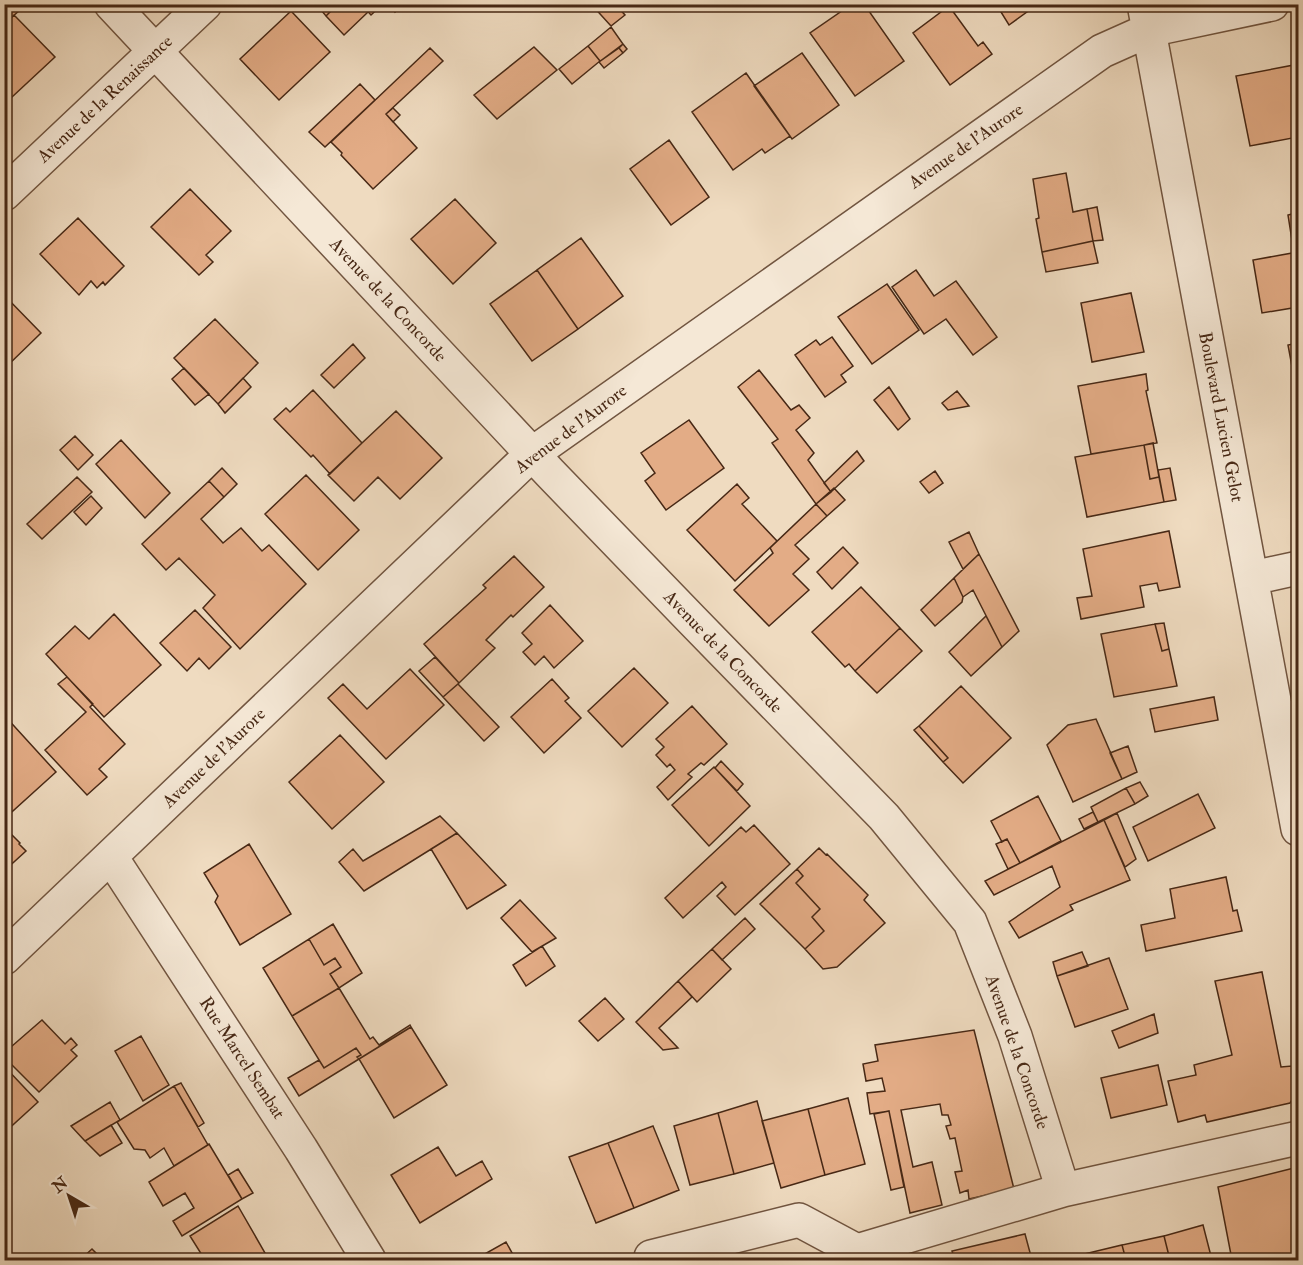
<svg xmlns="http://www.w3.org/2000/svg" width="1303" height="1265" viewBox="0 0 1303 1265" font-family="'IM FELL Double Pica',serif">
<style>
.building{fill:#e3ac86;stroke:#472815;stroke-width:1.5}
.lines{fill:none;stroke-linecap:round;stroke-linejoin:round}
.minor-casing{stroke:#715540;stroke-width:36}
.minor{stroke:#f5e8d6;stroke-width:33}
.labels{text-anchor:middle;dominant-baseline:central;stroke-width:4.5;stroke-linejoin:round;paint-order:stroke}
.street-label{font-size:18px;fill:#472815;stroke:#f5e8d6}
</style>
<rect width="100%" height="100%" fill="#efdbc0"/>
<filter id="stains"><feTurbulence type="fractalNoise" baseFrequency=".00333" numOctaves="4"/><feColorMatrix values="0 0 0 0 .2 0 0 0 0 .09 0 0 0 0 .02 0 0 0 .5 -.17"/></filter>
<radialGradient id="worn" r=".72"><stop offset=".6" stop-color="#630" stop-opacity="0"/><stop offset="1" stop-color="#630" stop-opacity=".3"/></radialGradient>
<path class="building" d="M4 4H15L20 10 4 24Z
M316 4H338L326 16Z
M338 4H361L368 12 344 35 326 16Z
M361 4H383L371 15Z
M389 4H403L395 12Z
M591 4H615L625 15 611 26Z
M852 4H864L904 61 855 96 810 33Z
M996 4H1038L1009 25Z
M949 6 978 46 983 42 992 54 950 85 913 33Z
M291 11 330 52 279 100 240 59Z
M14 15 55 57 12 97 4 89V24Z
M611 27 623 44 599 62 600 61 588 46Z
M623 44 627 49 623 53 619 48Z
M588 46 600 61 572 84 559 69Z
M534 47 557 70 497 119 474 95Z
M430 48 443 61 386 114 417 148 373 189 341 155 342 153 331 142Z
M619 48 623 53 604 68 599 62Z
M802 53 839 105 792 139 754 86Z
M1294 65 1298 85V137L1250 146 1236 76Z
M746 73 790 136 765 153 762 149 733 170 692 112Z
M360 84 375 100 325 147 309 132Z
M393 108 400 115 393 122 386 114Z
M669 140 709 197 671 225 630 169Z
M1066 173 1073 212 1087 209 1093 241 1042 252 1036 219 1039 218 1033 179Z
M190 189 231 231 206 255 213 262 199 275 151 227Z
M455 199 496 243 453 284 411 239Z
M1295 203H1298V252L1294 253 1288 215 1292 214 1297 208Z
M1097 207 1103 240 1093 241 1087 209Z
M78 218 124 266 105 285 103 282 97 288 91 281 79 295 40 254Z
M581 238 623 296 578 329 537 270Z
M1093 241 1098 263 1046 272 1042 252Z
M1298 252V307L1262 313 1253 260Z
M537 270 578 329 532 361 490 304Z
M916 270 934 296 956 281 997 337 973 355 946 319 924 334 892 287Z
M887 284 919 330 872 364 838 317Z
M1131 293 1144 352 1092 362 1081 303Z
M4 295 41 333 4 369Z
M215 319 258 363 218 404 174 358Z
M832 337 853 366 841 375 846 382 825 397 795 355 816 340 820 345Z
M1298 343V399L1288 345Z
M353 344 365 358 334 388 321 375Z
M184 368 209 394 195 405 172 379Z
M759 370 791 410 799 405 810 418 796 430 814 453 808 460 831 492 816 504 772 443 778 439 738 387Z
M1146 374 1148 390 1146 391 1157 443 1091 454 1078 386Z
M243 378 251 387 225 413 218 404Z
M889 387 910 419 898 430 874 400Z
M313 390 362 443 330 474 313 455 311 457 274 419 286 408 290 412Z
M957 391 969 406 948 410 942 403Z
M396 411 442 458 400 499 378 477 354 501 328 475Z
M689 420 724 468 666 510 645 481 655 473 641 453Z
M75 436 93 455 78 470 60 450Z
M121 440 170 493 145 518 96 464Z
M1153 443 1159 477 1150 479 1144 445Z
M1144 445 1150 479 1159 477 1164 502 1087 517 1075 457Z
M857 451 864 461 831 492 824 483Z
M222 468 237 484 224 497 209 481Z
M1170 468 1176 500 1164 502 1158 470Z
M935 471 943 483 929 493 920 482Z
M306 475 359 530 318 570 265 514Z
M77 477 92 492 42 539 27 524Z
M209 481 224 497 201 519 223 543 241 528 262 551 269 545 306 584 240 649 203 608 215 595 179 558 166 570 142 544Z
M737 484 749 498 742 504 777 541 735 581 687 530Z
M834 488 845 500 827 516 816 504Z
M91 496 102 508 86 525 74 512Z
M816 504 827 516 795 545 809 559 793 574 809 590 769 626 734 590 773 553 770 548Z
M1169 531 1180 587 1159 591 1157 583 1140 586 1144 607 1081 619 1077 598 1092 596 1083 549Z
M969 532 979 554 963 569 949 542Z
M843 547 858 563 832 589 817 572Z
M979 554 1019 631 1002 647 973 590 963 597 954 578Z
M514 556 544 587 513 617 511 615 486 640 495 648 459 683 424 644 486 588 483 585Z
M954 578 963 597 962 602 935 626 921 610Z
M861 587 900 628 855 671 849 664 845 667 812 632Z
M550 605 583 641 554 668 544 656 535 665 523 652 532 644 522 633Z
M195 610 231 647 209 669 199 658 187 671 160 643Z
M114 614 161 665 104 717 46 654 75 626 89 639Z
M986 616 1002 647 971 676 949 652Z
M1164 623 1169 649 1162 651 1155 624Z
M1155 624 1162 651 1169 649 1177 686 1114 697 1101 634Z
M900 628 922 651 877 693 855 671Z
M435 657 459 683 443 697 419 671Z
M634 668 668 703 622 747 588 711Z
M410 669 444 705 386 759 328 698 343 684 367 709Z
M67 677 93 704 90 707 125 744 99 769 107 777 87 795 45 750 86 712 58 684Z
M552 679 569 698 565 701 581 718 544 753 511 717Z
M458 684 499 727 484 741 443 697Z
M961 686 1011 738 963 783 943 762 948 758 919 726Z
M1214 697 1218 720 1155 732 1150 709Z
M692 706 727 744 704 765 701 763 688 774 692 777 668 800 657 787 675 770 670 764 667 767 656 755 664 747 656 739Z
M4 715 56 772 4 819Z
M1096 719 1122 779 1073 802 1047 745 1068 725Z
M919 726 948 758 943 762 914 730Z
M340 735 384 782 332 829 289 782Z
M1128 746 1137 772 1122 779 1110 753Z
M721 761 743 784 737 791 715 768Z
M714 767 750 806 709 846 672 805Z
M1140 782 1148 796 1135 804 1126 788Z
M1126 788 1135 804 1098 822 1091 807Z
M1198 794 1215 828 1148 861 1133 827Z
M1038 796 1061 841 1020 863 1007 839 1002 842 991 821Z
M1093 812 1098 822 1084 829 1079 819Z
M1117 813 1136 859 1125 867 1104 820Z
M440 816 457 833 364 891 339 862 353 849 363 861Z
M1104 820 1130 880 1070 905 1073 910 1019 938 1009 922 1060 887 1052 866 994 895 985 881Z
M754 825 790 864 735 915 717 896 726 887 722 882 683 918 665 898 741 827 746 832Z
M4 827 20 843 19 844 26 851 4 871Z
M457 833 506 885 467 909 431 849Z
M1007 839 1020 863 1008 869 996 844Z
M249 844 291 914 240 945 215 902 218 896 204 873Z
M819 848 826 855 827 854 868 895 864 900 885 923 837 967 823 969 805 949 824 931 812 917 820 909 796 883 803 876 797 869Z
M797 869 803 876 796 883 820 909 812 917 824 931 805 949 760 904Z
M1226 877 1233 911 1237 910 1242 931 1146 951 1141 925 1175 918 1170 889Z
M520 900 556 938 532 952 501 918Z
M745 918 755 929 722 960 712 949Z
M333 924 362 973 339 988 330 974 341 967 335 958 324 965 309 939Z
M309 939 324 965 335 958 341 967 330 974 339 988 292 1016 263 968Z
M542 946 555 966 526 986 513 965Z
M712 949 731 969 697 1002 678 981Z
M1082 952 1088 966 1057 976 1053 962Z
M1109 958 1128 1009 1075 1027 1057 976Z
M1262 972 1281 1067 1292 1066 1298 1091 1290 1103 1207 1122 1205 1115 1178 1122 1168 1081 1196 1075 1194 1065 1232 1055 1215 981Z
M678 981 692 997 659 1028 678 1048 663 1050 636 1022Z
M339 988 370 1039 373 1037 379 1045 410 1025 411 1027 359 1059 357 1057 361 1055 356 1048 324 1068 292 1016Z
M605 998 624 1019 598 1041 579 1021Z
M1154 1014 1158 1033 1119 1048 1112 1031Z
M42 1020 65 1044 71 1038 77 1045 71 1050 77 1056 39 1092 4 1057V1053Z
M411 1027 447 1085 394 1118 359 1059Z
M974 1030 1014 1189 969 1199 968 1190 960 1193 955 1172 962 1171 955 1138 950 1139 946 1126 951 1125 948 1115H942L940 1104 901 1110 913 1167 932 1162 942 1205 910 1213 889 1111 870 1114 867 1093 885 1091 882 1078 866 1081 863 1064 878 1061 875 1045Z
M141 1036 169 1085 143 1101 115 1051Z
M356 1048 361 1055 357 1057 359 1059 299 1096 288 1078 319 1060 324 1068Z
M1158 1065 1167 1105 1111 1118 1101 1078Z
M4 1066 38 1102 4 1133Z
M181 1083 204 1123 198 1127 174 1086Z
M174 1086 208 1145 174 1166 164 1148 150 1158 145 1150 134 1149 117 1122Z
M848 1098 865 1164 825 1175 808 1109Z
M757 1101 774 1163 734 1174 718 1113Z
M110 1102 120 1120 85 1141 71 1126Z
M808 1109 825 1175 781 1188 762 1121Z
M889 1111 904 1187 891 1190 874 1114Z
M718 1113 734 1174 690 1185 674 1126Z
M111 1125 122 1143 100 1156 85 1141Z
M653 1126 679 1190 634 1208 608 1143Z
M608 1143 634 1208 596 1223 569 1157Z
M209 1144 242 1199 182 1236 173 1221 194 1208 185 1193 163 1206 149 1182Z
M438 1147 456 1176 482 1161 492 1179 420 1223 391 1175Z
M1298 1167V1260H1285L1284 1257 1266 1260H1232L1218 1187Z
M238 1169 253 1193 242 1199 228 1175Z
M238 1206 269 1260H205L190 1236Z
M1203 1225 1212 1260H1170L1164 1236Z
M1025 1234 1032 1260H955L952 1251Z
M1164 1236 1170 1260H1126L1122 1245Z
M506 1242 516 1260H474Z
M1122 1245 1126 1260H1081L1080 1255Z
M92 1249 103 1260H80Z"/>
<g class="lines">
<defs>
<path id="minor" d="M111 4 550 473 692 620 884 817 970 922 1015 1036 1063 1190
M1144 4 1298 829
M4 194 205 4
M1252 578 1298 568
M111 857 301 1149 369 1260
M4 958 532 454 1102 51 1149 30 1272 4
M857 1251 1063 1190 1298 1138
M651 1257 799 1220 857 1251"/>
</defs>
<use href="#minor" class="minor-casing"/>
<use href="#minor" class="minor"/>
</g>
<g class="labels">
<g class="street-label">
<text transform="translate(105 99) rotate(-43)">Avenue de la Renaissance</text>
<text transform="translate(966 146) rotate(-35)">Avenue de l'Aurore</text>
<text transform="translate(388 300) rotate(47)">Avenue de la Concorde</text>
<text transform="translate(1221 417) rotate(79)">Boulevard Lucien Gelot</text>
<text transform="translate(571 429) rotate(-37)">Avenue de l'Aurore</text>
<text transform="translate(723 652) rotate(46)">Avenue de la Concorde</text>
<text transform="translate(214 758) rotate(-44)">Avenue de l'Aurore</text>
<text transform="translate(1017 1052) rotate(71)">Avenue de la Concorde</text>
<text transform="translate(242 1058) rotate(57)">Rue Marcel Sembat</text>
</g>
</g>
<rect width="1303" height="1265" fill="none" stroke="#efdbc0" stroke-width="24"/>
<rect x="6" y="6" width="1291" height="1253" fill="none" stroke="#472815" stroke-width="3"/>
<rect x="12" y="12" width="1279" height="1241" fill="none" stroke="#472815" stroke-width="1.5"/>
<g transform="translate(69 1196) rotate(321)" stroke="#f5e8d6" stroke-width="4.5" paint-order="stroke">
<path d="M0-4.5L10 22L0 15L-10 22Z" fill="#472815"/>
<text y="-9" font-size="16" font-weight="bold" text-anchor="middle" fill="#472815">N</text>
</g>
<rect width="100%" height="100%" filter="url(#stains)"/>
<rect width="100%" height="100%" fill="url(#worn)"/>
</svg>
